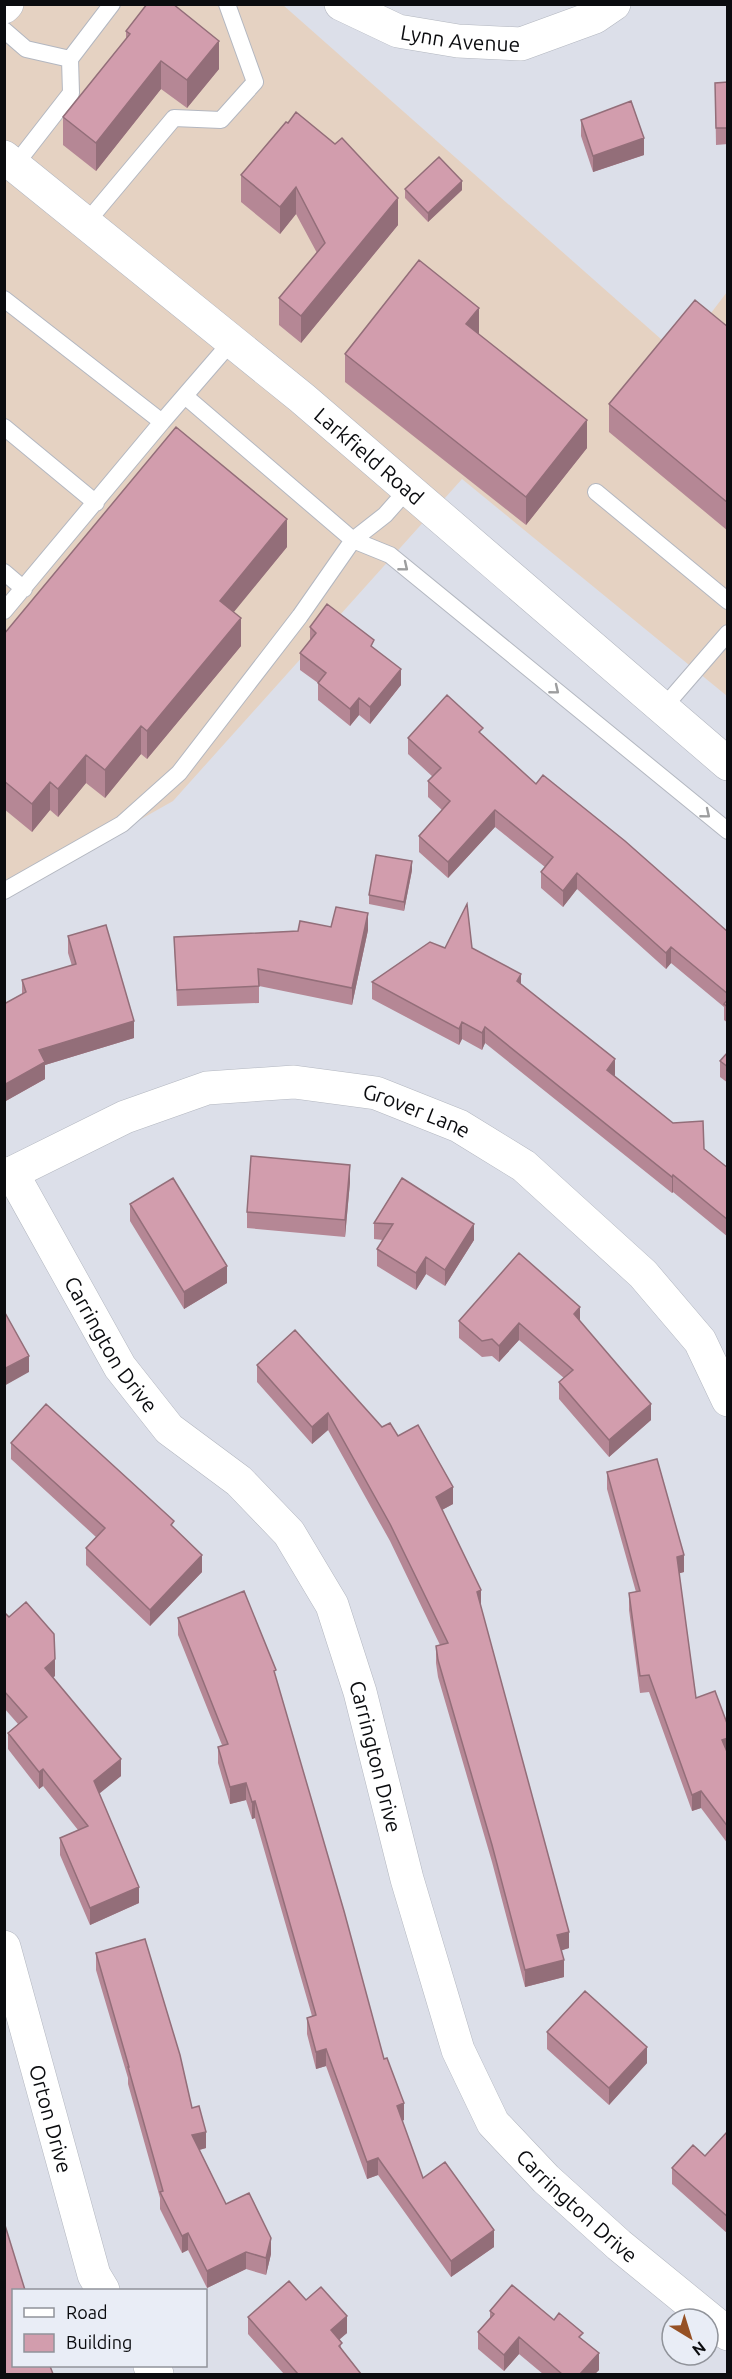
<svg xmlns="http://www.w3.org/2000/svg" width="732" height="2379" viewBox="0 0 732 2379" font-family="Ubuntu,sans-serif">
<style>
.commercial{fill:#e5d2c2}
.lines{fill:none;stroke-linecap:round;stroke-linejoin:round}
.service-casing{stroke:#b3b7c0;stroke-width:18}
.minor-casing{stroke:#b3b7c0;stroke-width:34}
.tertiary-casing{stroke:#b3b7c0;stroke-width:34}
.secondary-casing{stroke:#b3b7c0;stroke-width:34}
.service{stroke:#fff;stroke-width:16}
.minor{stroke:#fff;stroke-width:33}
.tertiary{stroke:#fff;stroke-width:33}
.secondary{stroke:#fff;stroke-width:33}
.wall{fill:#b58795}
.shaded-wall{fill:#936e79}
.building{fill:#d29dad;stroke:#936e79;stroke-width:1.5}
.oneway{stroke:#9d9e9f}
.labels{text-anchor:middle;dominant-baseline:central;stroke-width:6;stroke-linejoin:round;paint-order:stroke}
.street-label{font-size:21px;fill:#0b0c0f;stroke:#e9edf6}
</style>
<rect width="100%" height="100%" fill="#dcdfe9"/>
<path class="commercial" d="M5 5H283L679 355 727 292V696L462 479 173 801 5 896Z"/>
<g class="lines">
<defs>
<path id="service" d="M4 30 26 49 70 59
M15 165 71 93 70 59 112 4
M86 223 174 118 221 120 255 82 227 4
M4 299 162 422 232 341
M185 396 353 540 390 555 728 831
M4 427 96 503
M596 492 728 601
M4 572 24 589
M4 611 162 422
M663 708 728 633
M4 891 122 824 179 773 300 616 353 540 385 515 408 489"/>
<g id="minor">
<path id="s1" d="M341 4 398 31 458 41 521 44 595 17 614 4"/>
<path id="s2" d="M12 1173 120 1367 169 1429 239 1481 289 1533 332 1605 360 1692 407 1879 458 2050 493 2123 546 2179 619 2245 728 2334"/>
<path id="s3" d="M4 1177 125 1117 207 1088 294 1082 376 1093 459 1126 524 1166 643 1274 700 1341 728 1400"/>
<path id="s4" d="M4 1947 94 2275 103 2290"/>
<path d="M150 2366 157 2374"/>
</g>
<path id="tertiary" d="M4 7 7 4"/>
<g id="secondary">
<path id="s5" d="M4 157 302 398 728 764"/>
</g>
</defs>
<use href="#service" class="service-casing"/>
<use href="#minor" class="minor-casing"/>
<use href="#tertiary" class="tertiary-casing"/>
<use href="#secondary" class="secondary-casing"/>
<use href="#service" class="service"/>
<use href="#minor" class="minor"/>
<use href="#tertiary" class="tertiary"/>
<use href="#secondary" class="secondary"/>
</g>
<path class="wall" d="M126 31 219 69 187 108 161 89 96 171 63 145V117L126 40Z
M728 82V144L716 145 715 83Z
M581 120 644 155 593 172 581 136Z
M286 122 398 225 301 343 279 325V298L317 253 296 214 280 234 241 202V175Z
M405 189 462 190 428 222 405 198Z
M728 327V531L609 432V404Z
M479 335 587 448 526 525 345 382V354Z
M287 547 233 612 241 646 147 759 141 754 105 798 86 783 58 817 50 810 32 832 4 809V634Z
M310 627 374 649 401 685 370 724 359 715 350 726 318 700V683L300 670V653L310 641Z
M483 735 536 784 728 932V1023L724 1020V1007L671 963 666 969 577 889 563 907 541 888V872L545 867 495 827 448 878 419 852V836L442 810 428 797V781L433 777 408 754V738Z
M412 870 404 911 369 904V895Z
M331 927 368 930 352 1005 259 986V1003L177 1006 174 937 298 931Z
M68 936 134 1038 45 1065V1079L4 1102V1004L22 994V980L72 966 68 953Z
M445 948H472L521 984 615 1076V1077L728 1168V1237L673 1192 672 1193 485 1043 482 1050 462 1039 459 1045 372 999V982Z
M728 1052V1083L720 1077V1061Z
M402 1178 474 1240 445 1286 426 1274 416 1290 377 1266V1249L383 1240 374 1239V1223Z
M350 1182 345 1237 247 1228V1212Z
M130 1204 227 1283 184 1309 130 1221Z
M459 1321 580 1322 651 1420 609 1457 559 1399V1382L564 1378 519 1340 499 1362 492 1356 482 1357 459 1338Z
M257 1365 382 1427 398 1436 453 1504 442 1510 481 1607 569 1948 561 1950 564 1977 525 1987 492 1862 438 1677 436 1663V1646L440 1645 390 1541 328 1430 312 1444 257 1382Z
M11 1443 174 1528 202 1572 150 1626 86 1565V1548L96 1537 11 1459Z
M607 1472 684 1572 679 1573 696 1698 728 1726V1844L701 1808 692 1811 649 1692 640 1693 629 1610V1593L636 1592 607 1489Z
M4 1612 55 1676 53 1677 121 1776 99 1793 139 1903 90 1925 60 1855V1838L78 1830 43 1786 39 1789 8 1749V1733L18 1724 4 1708Z
M178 1618 276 1678 384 2059 404 2120 402 2121 423 2178 494 2247 451 2277 378 2175 367 2179 326 2066 316 2069 307 2034V2018L312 2016 255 1818 252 1819 246 1800 230 1804 218 1763V1747L222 1745 178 1635Z
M96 1953 192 2108 206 2148 199 2150 226 2204 271 2254 266 2275 246 2269 207 2288 188 2250 182 2253 160 2209V2198L128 2084V2078L96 1970Z
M547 2032 647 2063 609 2105 547 2049Z
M728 2131V2234L672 2184V2168L705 2156Z
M306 2300 347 2333 339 2339 342 2351 361 2374H284L248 2334V2317Z
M490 2311 554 2320 583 2340 599 2370 595 2374H543L519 2354 504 2371 478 2349V2332L490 2318Z"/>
<path class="shaded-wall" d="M219 41V69L187 108V80Z
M161 61V89L96 171V143Z
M644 138V155L593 172V156Z
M462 181V190L428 222V213Z
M296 187V214L280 234V207Z
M398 198V225L301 343V316Z
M479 308V336L466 324Z
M587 420V448L526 525V497Z
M287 519V547L220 629V601Z
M241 618V646L147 759V731Z
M401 669V685L370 724V707Z
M359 698V715L350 726V709Z
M141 726V754L105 798V770Z
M86 755V783L58 817V789Z
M50 782V810L32 832V804Z
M495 810V827L448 878V862Z
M412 861V870L404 911V902Z
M577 873V889L563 907V891Z
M368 913V930L352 1005V988Z
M671 947V963L666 969V953Z
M521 974V990L517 981Z
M134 1021V1038L45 1065V1079L4 1102V1085L39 1050Z
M462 1022V1039L459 1045V1029Z
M485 1027V1043L482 1050V1033Z
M615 1059V1076L607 1087V1070Z
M350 1165V1182L345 1237V1220Z
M673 1175V1192L672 1193V1177Z
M474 1224V1240L445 1286V1270Z
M426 1257V1274L416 1290V1273Z
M227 1266V1283L184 1309V1292Z
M580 1307V1323L574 1314Z
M519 1323V1340L499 1362V1346Z
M29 1356V1372L4 1386V1369Z
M651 1404V1420L609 1457V1440Z
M328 1413V1430L312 1444V1427Z
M453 1487V1504L436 1513V1497Z
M202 1555V1572L150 1626V1610Z
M684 1555V1572L677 1574V1557Z
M481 1590V1607L477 1609V1592Z
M55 1659V1676L45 1684V1668Z
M728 1738V1754L722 1740Z
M121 1759V1776L94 1798V1781Z
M43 1769V1786L39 1789V1772Z
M246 1783V1800L230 1804V1787Z
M701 1791V1808L692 1811V1795Z
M255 1801V1818L252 1819V1802Z
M139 1887V1903L90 1925V1908Z
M569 1932V1948L557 1952V1935Z
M564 1960V1977L525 1987V1970Z
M647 2047V2063L609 2105V2088Z
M326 2049V2066L316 2069V2052Z
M404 2103V2120L397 2123V2106Z
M206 2132V2148L192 2152V2135Z
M378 2158V2175L367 2179V2162Z
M494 2230V2247L451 2277V2261Z
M188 2233V2250L182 2253V2236Z
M271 2238V2254L266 2275V2258Z
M246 2252V2269L207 2288V2271Z
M347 2316V2333L331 2347V2330Z
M519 2337V2354L504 2371V2355Z
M599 2353V2370L595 2374H580Z"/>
<path class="building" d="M147 4H173L219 41 187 80 161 61 96 143 63 117 130 34 126 31Z
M728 82V128H716L715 83Z
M631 101 644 138 593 156 581 120Z
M296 112 335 144 342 138 398 198 301 316 279 298 325 243 296 187 280 207 241 175 286 122 288 123Z
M439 157 462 181 428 213 405 189Z
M419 260 479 308 466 324 587 420 526 497 345 354Z
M695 300 728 327V503L609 404Z
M176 427 287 519 220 601 241 618 147 731 141 726 105 770 86 755 58 789 50 782 32 804 4 781V634Z
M327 604 374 640 371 646 401 669 370 707 359 698 350 709 318 683 326 673 300 653 316 633 310 627Z
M447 695 483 728 479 732 536 784 543 775 625 841 728 932V994L671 947 666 953 577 873 563 891 541 872 553 857 495 810 448 862 419 836 450 801 428 781 441 768 408 738Z
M376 855 412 861 404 902 369 895Z
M467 904 472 948 521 974 517 981 615 1059 607 1070 673 1123 703 1121 704 1149 728 1168V1220L673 1175 672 1177 485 1027 482 1033 462 1022 459 1029 372 982 430 942 445 948Z
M336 907 368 913 352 988 258 969 259 986 177 990 174 937 298 931 300 921 331 927Z
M106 925 134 1021 39 1050 45 1062 4 1085V1004L26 992 22 980 76 964 68 936Z
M728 999V1007L724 1004Z
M728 1052V1067L720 1061Z
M251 1156 350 1165 345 1220 247 1212Z
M173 1178 227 1266 184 1292 130 1204Z
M402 1178 474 1224 445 1270 426 1257 416 1273 377 1249 393 1224 374 1223Z
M519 1253 580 1307 574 1314 651 1404 609 1440 559 1382 573 1370 519 1323 499 1346 492 1339 482 1341 459 1321Z
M4 1311 29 1356 4 1369Z
M295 1330 382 1427 390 1423 398 1436 418 1425 453 1487 436 1497 481 1590 477 1592 569 1932 557 1935 564 1960 525 1970 492 1845 438 1660 436 1646 448 1643 390 1524 328 1413 312 1427 257 1365Z
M46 1404 174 1521 171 1525 202 1555 150 1610 86 1548 105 1528 11 1443Z
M657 1459 684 1555 677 1557 696 1698 715 1691 728 1726V1738L722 1740 728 1754V1827L701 1791 692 1795 649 1675 640 1676 629 1593 640 1591 607 1472Z
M244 1591 276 1670 274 1671 344 1911 384 2059 387 2058 404 2103 397 2106 423 2178 445 2162 494 2230 451 2261 378 2158 367 2162 326 2049 316 2052 307 2018 316 2015 255 1801 252 1802 246 1783 230 1787 218 1747 228 1744 178 1618Z
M26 1602 54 1634 55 1659 45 1668 121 1759 94 1781 139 1887 90 1908 60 1838 88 1826 43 1769 39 1772 8 1733 27 1717 4 1691V1612L9 1617Z
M145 1939 180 2055 192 2108 199 2106 206 2132 192 2135 226 2204 249 2193 271 2238 266 2258 246 2252 207 2271 188 2233 182 2236 160 2192 163 2191 128 2067H129L96 1953Z
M585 1991 647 2047 609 2088 547 2032Z
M728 2131V2217L672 2168 693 2145 705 2156Z
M4 2222 25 2290H14V2366H50L53 2374H4Z
M289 2281 306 2300 321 2287 347 2316 331 2330 342 2343 339 2346 361 2374H298L248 2317Z
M512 2285 554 2320 559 2313 583 2333 579 2337 599 2353 580 2374H562L519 2337 504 2355 478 2332 494 2314 490 2311Z"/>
<defs><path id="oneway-chevron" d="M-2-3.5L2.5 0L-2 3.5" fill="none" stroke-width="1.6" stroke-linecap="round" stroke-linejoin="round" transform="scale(1.5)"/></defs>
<g class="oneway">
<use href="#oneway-chevron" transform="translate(404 567) rotate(39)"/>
<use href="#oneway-chevron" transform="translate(555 690) rotate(39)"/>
<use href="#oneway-chevron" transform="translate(706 814) rotate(39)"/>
</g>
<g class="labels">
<g class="street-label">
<text stroke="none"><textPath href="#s1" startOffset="126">Lynn Avenue</textPath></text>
<text stroke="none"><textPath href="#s5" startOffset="472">Larkfield Road</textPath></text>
<text stroke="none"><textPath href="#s3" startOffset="436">Grover Lane</textPath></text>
<text stroke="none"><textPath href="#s2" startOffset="198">Carrington Drive</textPath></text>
<text stroke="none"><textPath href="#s2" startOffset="702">Carrington Drive</textPath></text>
<text stroke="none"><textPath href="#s4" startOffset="178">Orton Drive</textPath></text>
<text stroke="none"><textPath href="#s2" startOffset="1206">Carrington Drive</textPath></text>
</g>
</g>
<rect width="732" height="2379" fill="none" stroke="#0b0c0f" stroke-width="12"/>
<rect x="12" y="2289" width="195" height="78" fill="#e9edf6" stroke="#90939a" stroke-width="1.5"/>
<rect x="24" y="2308" width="30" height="9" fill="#ffffff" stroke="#90939a" stroke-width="1.5"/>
<text x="66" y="2319" font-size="18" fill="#0b0c0f">Road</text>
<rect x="24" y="2334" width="30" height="18" fill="#d29dad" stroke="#90939a" stroke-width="1.5"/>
<text x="66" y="2349" font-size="18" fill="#0b0c0f">Building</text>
<g transform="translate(690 2337) rotate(142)"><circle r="28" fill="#e9edf6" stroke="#90939a" stroke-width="1.5"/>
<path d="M0-4.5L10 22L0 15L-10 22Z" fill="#965125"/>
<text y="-9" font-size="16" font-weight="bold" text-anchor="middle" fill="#0b0c0f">N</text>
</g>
</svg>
